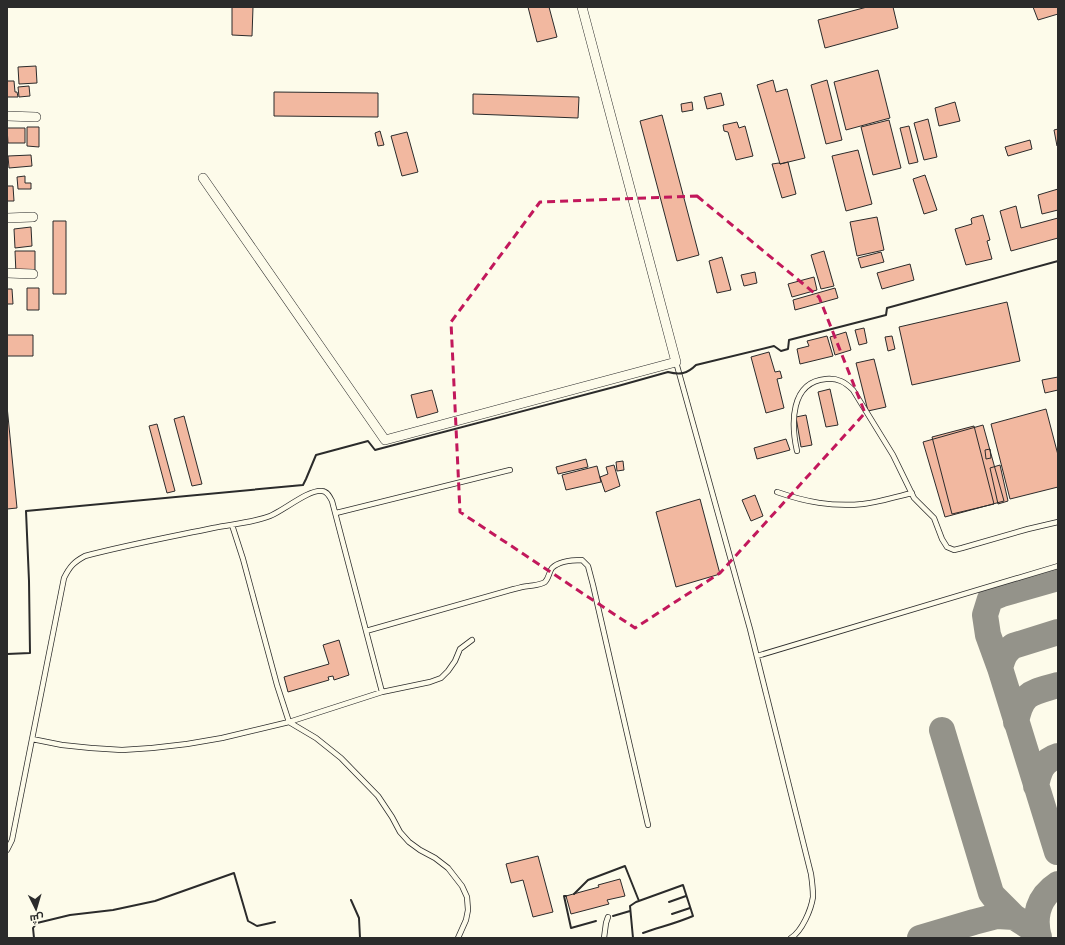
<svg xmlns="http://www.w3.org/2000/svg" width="1065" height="945" viewBox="0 0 1065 945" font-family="Montserrat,Cairo,sans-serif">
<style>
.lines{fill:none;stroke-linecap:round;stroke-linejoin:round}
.taxiway{stroke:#94938a;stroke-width:26}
.building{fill:#f2b8a0;stroke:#2b2b2b}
.service-casing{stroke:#2b2b2b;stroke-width:6}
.minor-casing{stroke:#2b2b2b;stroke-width:10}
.service{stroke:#fdfbea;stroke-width:4.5}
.minor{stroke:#fdfbea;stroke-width:9}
.wall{stroke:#2b2b2b;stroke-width:2}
.marked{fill:none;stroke:#c2185b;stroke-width:3;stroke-dasharray:8 5;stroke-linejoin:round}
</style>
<rect width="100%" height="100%" fill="#fdfbea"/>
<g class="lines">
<path class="taxiway" d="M1000 668C1003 658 1004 653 1013 646L1058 632
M1016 722C1022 692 1031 693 1058 685
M942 730 991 893 994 897 1014 917 1031 928 1039 937
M1036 786C1039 771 1042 761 1058 756
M1057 852 1000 668 988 635 985 615 990 599 1002 594 1058 578
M920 938 974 922 997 916 1014 917
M1039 938C1033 916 1038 897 1058 884"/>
</g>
<path class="building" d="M232 7H253L252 36 232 35Z
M528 7H549L557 37 537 42Z
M867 7H893L898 28 825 48 818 20Z
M1033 7H1058V14L1038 20Z
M36 66 37 83 19 84 18 67Z
M878 70 890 118 846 130 834 82Z
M773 80 776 92 787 89 805 158 780 164 757 85Z
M827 80 842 140 826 144 811 85Z
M7 81H14L15 92H17L18 97H7Z
M29 86 30 96 19 97 18 87Z
M274 92 378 93V117L274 116Z
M721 93 724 105 707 109 704 97Z
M473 94 579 97 578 118 473 114Z
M692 102 693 110 682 112 681 104Z
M955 102 960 121 939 126 935 108Z
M662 115 699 255 677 261 640 121Z
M928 119 937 157 924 160 914 123Z
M889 120 901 168 873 175 861 127Z
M737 122 739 128 745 126 753 156 736 160 728 132 724 131 723 125Z
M909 126 918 162 909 164 900 128Z
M27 127H39V147L27 146Z
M7 128H25V143H8Z
M1058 129V146H1057L1054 130Z
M380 131 384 145 378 146 375 133Z
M407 132 418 172 402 176 391 136Z
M1030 140 1032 149 1008 156 1005 147Z
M858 150 872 204 846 211 832 156Z
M31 155 32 166 9 168 8 156Z
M788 162 796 194 782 198 772 164 779 163 780 164Z
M925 175 937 210 924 214 913 179Z
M25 176V183H31V189H18L17 177Z
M7 186H13L14 201H7Z
M1058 189V210L1042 214 1038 195Z
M1016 206 1021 228 1058 218V238L1011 251 1000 211Z
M983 215 990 240 987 241 992 259 966 265 955 229 972 224 971 219 972 218Z
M877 217 884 250 857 256 850 222Z
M53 221H66V294H53Z
M31 227 32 246 15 248 14 229Z
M15 251H35V273L16 274Z
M824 251 834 286 821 289 811 255Z
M881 252 884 262 861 268 858 258Z
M722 257 731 290 717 293 709 261Z
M910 264 914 280 882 289 877 273Z
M755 272 757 283 744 286 741 275Z
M814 277 817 290 792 297 788 284Z
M27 288H39V310H27Z
M835 288 838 298 795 310 793 300Z
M7 289H12L13 304H7Z
M1007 302 1020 361 912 385 899 327Z
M864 328 867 343 859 345 855 330Z
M846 332 851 350 835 355 830 337Z
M7 335H33V356H7Z
M827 336 833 356 800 364 797 349 809 346 807 341Z
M892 336 895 349 888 351 885 337Z
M769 352 775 372 780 371 782 378 777 379 784 408 766 413 751 357Z
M874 359 886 407 868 411 856 363Z
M1058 377V390L1045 393 1042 380Z
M830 389 838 425 826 427 818 392Z
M432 390 438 412 417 418 411 395Z
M7 406 17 508 7 509Z
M1046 409 1058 455V487L1010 499 991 424Z
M806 415 812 445 801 447 796 417Z
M184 416 202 484 192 486 174 419Z
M157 424 175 491 167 493 149 426Z
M983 425 1004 501 945 517 923 442Z
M974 426 994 504 952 514 932 437Z
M786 439 790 450 757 459 754 448Z
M990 449 991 458 986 459 985 450Z
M586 459 588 467 558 474 556 467Z
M623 461 624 470 617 471 616 462Z
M614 465 620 486 605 492 600 477 608 474 606 467Z
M1000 465 1008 501 998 504 990 468Z
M597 466 601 482 566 490 562 475Z
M755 495 763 516 751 521 742 500Z
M700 499 720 574 676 587 656 512Z
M339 640 349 675 334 680 333 676 328 677 329 680 288 692 284 677 329 664 323 645Z
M538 856 553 912 533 917 523 880 511 883 506 864Z
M620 879 625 896 607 900 609 904 571 914 566 896 599 887 598 885Z"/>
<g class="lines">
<defs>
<path id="service" d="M676 362 750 629 811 874C812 881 813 890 813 897 811 910 802 931 791 938
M797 451C791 424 790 382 826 379 838 378 845 382 853 390L893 455 914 498 934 518 942 539 947 547 954 550 962 548 1028 529 1058 522
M777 492C806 502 832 507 863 504 879 502 896 497 912 493
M336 513 510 470
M232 525 243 559 277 685 289 722 316 738 341 758 378 796 392 817 400 832 409 842 420 850 435 858 448 868 462 886 467 897 468 910 466 920 458 938
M366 631 514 589C519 588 524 586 529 586 535 585 540 585 545 582 549 578 549 572 552 568 559 561 573 560 582 560L588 566 593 585 648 825
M757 656 1058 566
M32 739 62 745 91 748 122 750 152 748 187 744 222 738 289 722 382 692 430 682 441 678 448 671 455 661 460 649 472 640
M7 850 12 840 64 578C70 566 74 562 85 556 127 545 170 537 213 528 232 524 252 523 270 516 283 511 309 489 322 491 327 491 330 497 332 501L382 692
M604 938 606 923 608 917"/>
<path id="minor" d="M7 116 36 117
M203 178 385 440 676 362 582 7
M7 218 33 217
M7 273 33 274"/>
</defs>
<use href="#service" class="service-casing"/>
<use href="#minor" class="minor-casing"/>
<use href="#service" class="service"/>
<use href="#minor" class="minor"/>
<path class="wall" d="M7 654 30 653 29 581 26 511 303 485 306 479 316 455 368 441 375 450 618 386 668 372C680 375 687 374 696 365L774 346 781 351 788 349 789 340 886 315 887 308 1058 261
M574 894 588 880 625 866 639 901
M566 896H564L571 928 596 921
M351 900 359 918 360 938
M669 902 686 896
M672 914 690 908
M613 916 630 911
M34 938 33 928 37 923 70 915 113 910 155 901 234 873 248 921 257 926 275 922
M633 938 630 906 636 902 683 885 693 916C677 923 660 927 643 933"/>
</g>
<path class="marked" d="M697 196 819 297 865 413 720 573 635 628 460 512 451 322 540 202Z"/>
<rect width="1065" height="945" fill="none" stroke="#2b2b2b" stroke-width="16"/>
<g transform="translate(36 909) rotate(175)" stroke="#fdfbea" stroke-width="3" paint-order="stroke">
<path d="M0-3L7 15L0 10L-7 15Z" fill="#2b2b2b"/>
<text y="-6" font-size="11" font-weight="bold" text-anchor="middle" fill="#2b2b2b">ش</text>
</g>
</svg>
